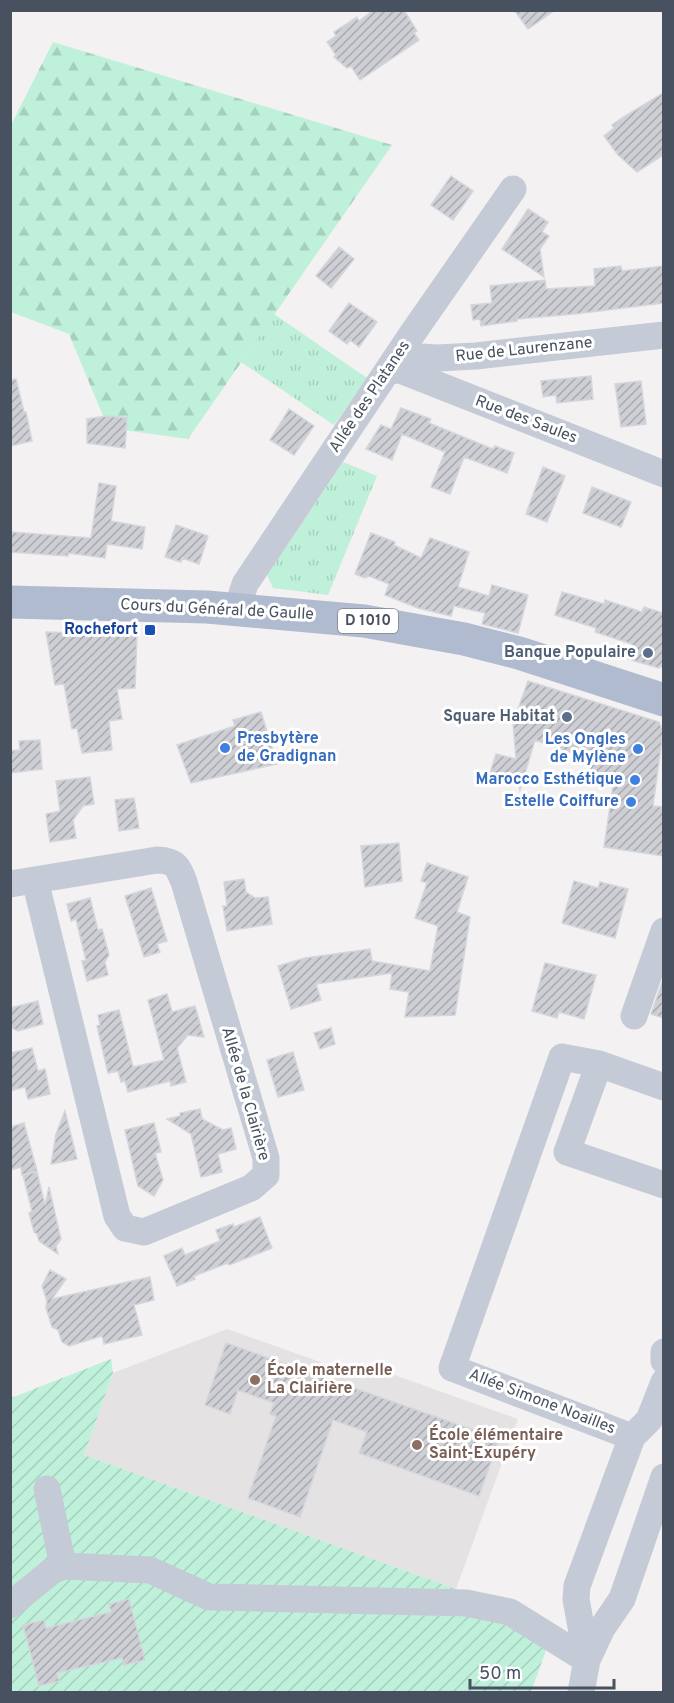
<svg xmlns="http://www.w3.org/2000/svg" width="674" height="1703" viewBox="0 0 674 1703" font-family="Overpass,sans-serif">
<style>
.education{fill:#e4e2e3}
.grass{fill:url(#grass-tufts)}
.forest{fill:url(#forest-firs)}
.garden{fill:url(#garden-furrows)}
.building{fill:url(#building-hatch);stroke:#d5d6dc;stroke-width:1.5}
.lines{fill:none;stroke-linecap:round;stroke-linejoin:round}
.minor{stroke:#c4cbd6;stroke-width:27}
.major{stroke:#b0bbd0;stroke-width:33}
.transit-dot{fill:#1a4fb4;stroke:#fff;stroke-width:2}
.service-dot{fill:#5c6f8a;stroke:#fff;stroke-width:2}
.shop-dot{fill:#3f7fe0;stroke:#fff;stroke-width:2}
.education-dot{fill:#8d6e63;stroke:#fff;stroke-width:2}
.labels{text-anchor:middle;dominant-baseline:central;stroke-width:6;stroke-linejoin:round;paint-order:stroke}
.shield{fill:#fff;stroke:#7f858f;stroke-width:1.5}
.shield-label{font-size:15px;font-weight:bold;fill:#48515f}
.street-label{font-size:16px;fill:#48515f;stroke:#fff}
.transit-label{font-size:16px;font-weight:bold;fill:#164399;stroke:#fff;text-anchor:end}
.service-label{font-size:16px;font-weight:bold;fill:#4e5e75;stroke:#fff;text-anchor:end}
.shop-label{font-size:16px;font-weight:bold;fill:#366cbe;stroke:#fff;text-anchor:end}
.education-label{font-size:16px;font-weight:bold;fill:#785e54;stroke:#fff;text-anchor:start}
</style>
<defs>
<pattern id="grass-tufts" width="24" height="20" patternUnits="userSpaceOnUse" patternTransform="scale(1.5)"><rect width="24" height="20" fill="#bff1da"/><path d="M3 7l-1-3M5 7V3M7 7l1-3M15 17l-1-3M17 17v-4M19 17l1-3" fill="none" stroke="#a6d0be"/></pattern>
<pattern id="forest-firs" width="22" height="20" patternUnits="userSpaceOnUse" patternTransform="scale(1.5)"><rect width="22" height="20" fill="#bff1da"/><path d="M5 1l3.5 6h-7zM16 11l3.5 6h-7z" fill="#a6d0be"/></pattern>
<pattern id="garden-furrows" width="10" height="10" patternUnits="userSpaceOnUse" patternTransform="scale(1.5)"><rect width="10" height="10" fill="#bff1da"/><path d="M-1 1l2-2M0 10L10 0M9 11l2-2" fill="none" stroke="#a6d0be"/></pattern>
<pattern id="building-hatch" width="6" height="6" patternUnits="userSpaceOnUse" patternTransform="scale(1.5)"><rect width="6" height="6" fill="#cdcfd5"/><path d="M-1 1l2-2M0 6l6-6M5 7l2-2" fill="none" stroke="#a8aab0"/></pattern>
</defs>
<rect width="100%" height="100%" fill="#f3f1f1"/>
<path class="education" d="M227 1329 354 1374 358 1362 518 1419 456 1589 84 1455 113 1373Z"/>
<path class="grass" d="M274 314 367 378 334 425 241 362Z
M343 462 377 476 328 595 273 588 267 575Z"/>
<path class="forest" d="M53 42 392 145 188 439 108 428 69 334 11 312 10 127Z"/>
<path class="garden" d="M111 1359 113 1373 84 1455 456 1589 552 1634 531 1692H11V1398Z"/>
<path class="building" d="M374 10H404L417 31 414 33 419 40 360 80 351 66 347 68 334 57 336 55 327 42 336 36 334 32 357 17 359 21Z
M514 10H555L528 29Z
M663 93V155L637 172 618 155 604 136 614 128 612 125 622 118Z
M451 176 473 191 453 220 431 205Z
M528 209 548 222 542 232 549 236 540 249 544 277 502 249Z
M339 247 354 259 331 288 316 276Z
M621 266 622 271 663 266V303L575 314 517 319V321L481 326 480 319 473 320 471 305 492 303 490 286 545 280 546 289 595 286 594 269Z
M349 303 377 322 359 347 350 340 347 344 329 331Z
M591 376 593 399 557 403 556 395 543 397 541 381Z
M16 379 24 412H26L32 441 10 446V380Z
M641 381 646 424 621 427 615 384Z
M401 408 431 419 429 423 493 449 495 446 514 453 507 473 464 457 450 494 431 487 445 452 402 434 392 460 366 449 381 425 391 429Z
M289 409 314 426 294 455 270 440Z
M107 416 127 418 125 448 87 443V419Z
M543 467 565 476 547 522 526 514Z
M99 483 116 486 111 521 145 527 142 549 107 544 105 558 68 553V556L10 552 11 532 91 538Z
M592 487 631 502 621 527 583 513Z
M176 525 208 536 199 564 182 558 181 562 165 557Z
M371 533 395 542 394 545 421 558 430 538 469 552 458 587 489 596 492 585 528 595 518 633 482 624 485 613 454 606 451 616 418 608 385 595 389 584 369 576 365 578 355 574Z
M562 592 604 604 605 600 642 612 644 607 663 613V668L660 666 659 668 628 659 632 644 595 632 596 628 555 615Z
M46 632 137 635 135 688 117 689 122 719 109 721 112 750 82 753 77 728 72 729 64 684 55 685Z
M528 681 659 722 663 732 653 806 663 807V856L604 847 614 779 589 773 592 760 535 740 520 790 518 782 490 773 496 754 516 759 513 723Z
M261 712 277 764 191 783 177 745 235 726 233 720Z
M40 740 42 769 10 773V751L20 750 19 741Z
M90 777 94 804 83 806 73 820 76 838 50 842 46 814 60 811 56 781Z
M134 798 139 828 119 831 115 800Z
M399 843 402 881 365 887 361 846Z
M427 863 468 877 457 912 470 917 455 1015 405 1017 409 992 390 989 392 973 316 984 321 1000 291 1009 278 966 305 958 370 949 372 961 430 971 438 926 415 918 427 883 421 881Z
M244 879 246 892 255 898 268 897 272 924 227 931 223 906H227L224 882Z
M574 881 598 888 600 882 628 889 615 938 562 923Z
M151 888 167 941 157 944 160 952 144 957 125 896Z
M90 898 98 930 102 929 109 955 105 962 108 975 87 981 82 961 86 960 82 944 76 919 71 921 67 904Z
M545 963 596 975 584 1019 559 1012 557 1018 532 1011Z
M663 980V1018L651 1014Z
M167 994 172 1012 195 1006 204 1037 188 1035 177 1048 186 1082 171 1086 170 1081 128 1092 125 1081 121 1082 118 1071 108 1073 97 1026 100 1025 98 1015 119 1010 133 1067 164 1060 148 1000Z
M38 1001 43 1024 18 1031 10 1027V1008Z
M331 1028 335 1044 320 1049 314 1033Z
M32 1048 38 1071 45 1069 50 1094 28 1099 25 1087 10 1091V1053Z
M293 1052 304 1090 278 1097 267 1060Z
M200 1109 202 1119 223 1130 231 1128 236 1149 218 1154 222 1172 201 1177 191 1134 167 1119 180 1116V1113Z
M65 1111 77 1159 51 1164 56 1134Z
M24 1123 37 1171 22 1175 21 1167 10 1170V1127Z
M154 1123 161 1152 155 1153 163 1180 154 1196 138 1186 125 1130Z
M37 1172 45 1205 49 1187 61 1239 56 1246 58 1254 39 1241 37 1234 34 1232 29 1213 32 1211 23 1175Z
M260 1217 272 1248 229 1265 228 1263 194 1276 195 1279 177 1286 164 1256 182 1248 185 1255 220 1241 216 1230 233 1224 234 1227Z
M50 1270 66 1279 52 1299 150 1277 154 1300 134 1305 142 1335 104 1344 102 1336 69 1346 62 1342 58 1330 52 1327 46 1308 47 1301 42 1286Z
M226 1343 499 1439 479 1496 359 1453 367 1432 333 1420 300 1517 248 1498 276 1416 270 1414 274 1403 238 1390 230 1414 205 1405Z
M129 1599 145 1660 124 1665 122 1658 57 1673 59 1681 39 1686 23 1625 44 1620 46 1628 111 1612 109 1604Z"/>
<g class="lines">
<path class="minor" d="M388 371 400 370 664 474
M389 371 408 358 421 357 437 358 476 356 664 335
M237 609 245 584 412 334 513 189
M10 884 157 860C176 861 177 865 184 882L266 1158V1175L251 1188 144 1232 125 1228 117 1216 35 880
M634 1016 664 931
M599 1064 562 1057 452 1368 632 1437
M664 1087 599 1064 567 1152 664 1185
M664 1352V1361
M47 1489 63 1566
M10 1605 52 1571 63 1566 150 1570 209 1597 466 1603 510 1612 587 1660
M587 1660 602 1628 622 1599 664 1477
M581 1692 587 1660 576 1599 577 1586 632 1437 649 1420 664 1382"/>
<path class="major" d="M10 602 207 607 364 621 464 639 519 653 664 700"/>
</g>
<rect class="transit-dot" x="144" y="624" width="12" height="12" rx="3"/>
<g class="service-dot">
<circle cx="648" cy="653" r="6"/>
<circle cx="567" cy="717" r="6"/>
</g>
<g class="shop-dot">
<circle cx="225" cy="748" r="6"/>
<circle cx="638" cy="749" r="6"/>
<circle cx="635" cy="780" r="6"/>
<circle cx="631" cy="802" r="6"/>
</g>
<g class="education-dot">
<circle cx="255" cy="1380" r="6"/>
<circle cx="417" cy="1445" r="6"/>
</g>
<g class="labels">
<rect class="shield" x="338" y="609" width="60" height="24" rx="4.5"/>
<g class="shield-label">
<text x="368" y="621">D 1010</text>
</g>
<g class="street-label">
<text transform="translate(524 350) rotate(-6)">Rue de Laurenzane</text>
<text transform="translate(370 397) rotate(-56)">Allée des Platanes</text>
<text transform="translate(526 420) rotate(21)">Rue des Saules</text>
<text transform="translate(217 610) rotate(3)">Cours du Général de Gaulle</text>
<text transform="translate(245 1094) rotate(74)">Allée de la Clairière</text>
<text transform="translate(542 1402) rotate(21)">Allée Simone Noailles</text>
</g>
<g class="transit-label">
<text x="138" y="630">Rochefort</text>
</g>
<g class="service-label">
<text x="636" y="653">Banque Populaire</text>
<text x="555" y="717">Square Habitat</text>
</g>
<g class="shop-label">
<text x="237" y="739" text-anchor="start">Presbytère<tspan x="237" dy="18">de Gradignan</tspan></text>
<text x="626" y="740">Les Ongles<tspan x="626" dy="18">de Mylène</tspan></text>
<text x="623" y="780">Marocco Esthétique</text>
<text x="619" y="802">Estelle Coiffure</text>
</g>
<g class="education-label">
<text x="267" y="1371">École maternelle<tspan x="267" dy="18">La Clairière</tspan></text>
<text x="429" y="1436">École élémentaire<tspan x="429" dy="18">Saint-Exupéry</tspan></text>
</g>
</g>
<rect width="674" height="1703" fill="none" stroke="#48515f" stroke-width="24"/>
<path d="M470 1679v9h144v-9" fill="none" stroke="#48515f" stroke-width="3"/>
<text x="479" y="1679" font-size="18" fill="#48515f" stroke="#ffffff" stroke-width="4.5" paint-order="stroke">50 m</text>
</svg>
